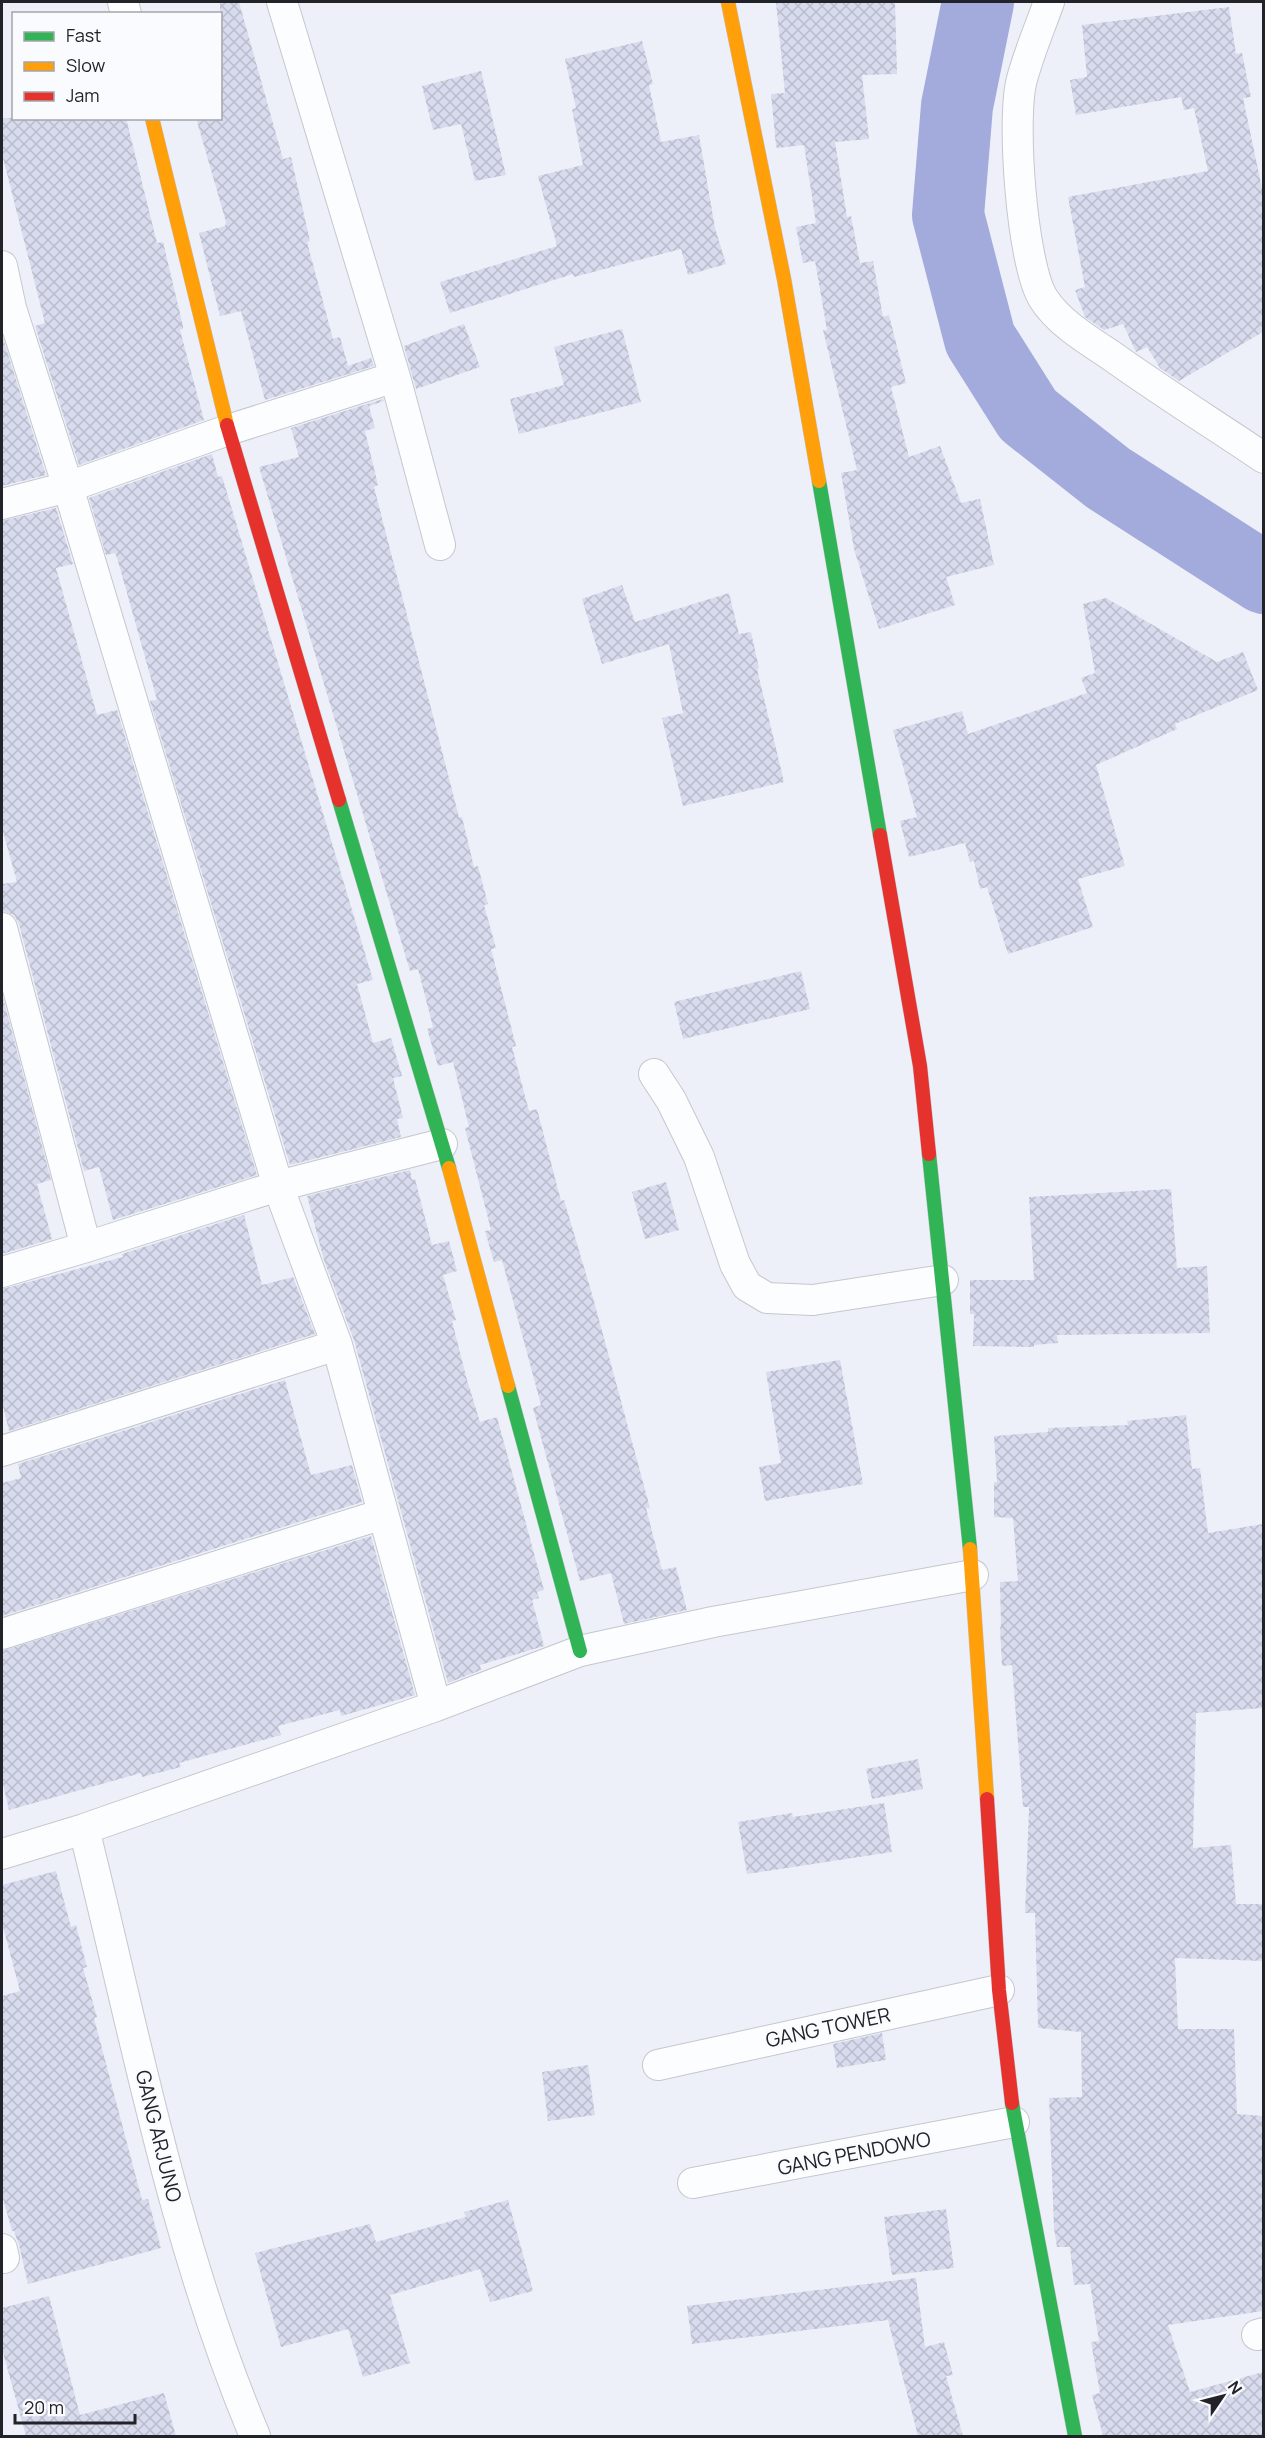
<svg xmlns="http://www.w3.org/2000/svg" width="1265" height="2438" viewBox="0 0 1265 2438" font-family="Manrope,sans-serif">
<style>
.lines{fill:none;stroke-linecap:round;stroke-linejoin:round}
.river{stroke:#a3aadc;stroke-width:72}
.building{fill:url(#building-cross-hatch)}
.street-casing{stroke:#c5c7ce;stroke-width:32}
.fast-casing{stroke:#c5c7ce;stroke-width:15}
.slow-casing{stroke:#c5c7ce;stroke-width:15}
.jam-casing{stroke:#c5c7ce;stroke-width:15}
.street{stroke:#fcfdfe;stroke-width:30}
.fast{stroke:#30b455;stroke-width:14}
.slow{stroke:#ff9f0a;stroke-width:14}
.jam{stroke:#e5322d;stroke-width:14}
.labels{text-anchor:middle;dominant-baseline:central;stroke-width:4.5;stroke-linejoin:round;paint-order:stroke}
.street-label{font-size:20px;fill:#222329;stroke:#fafbfe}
</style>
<defs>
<pattern id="building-cross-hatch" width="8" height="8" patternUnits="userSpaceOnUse" patternTransform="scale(1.5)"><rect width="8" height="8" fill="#d8dbed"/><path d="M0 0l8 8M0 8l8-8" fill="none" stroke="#b9bccb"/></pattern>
</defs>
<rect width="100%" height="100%" fill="#eef0f9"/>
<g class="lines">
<path class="river" d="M978 2 957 106 948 215 980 339 1028 415 1108 478 1264 578"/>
</g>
<path class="building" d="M220 2H239L283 159 291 157 310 241 307 242 333 339 340 337 348 366 371 358 374 366 265 400 241 311 220 316 199 233 225 226 226 222 196 118H220Z
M776 2H895L897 74 862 75 869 139 835 142 847 217 851 216 860 263 873 261 883 317 889 315 906 383 891 387 909 457 940 446 961 503 980 499 994 565 946 577 955 605 879 629 854 549 841 473 857 470 823 330H827L815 261 803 263 796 227 816 223 804 145 777 148 776 146 771 94 785 93Z
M1229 7 1236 54 1242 53 1251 97 1243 98 1263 193V332L1179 381 1160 368 1147 347 1136 352 1123 324 1104 330 1085 317 1075 290 1085 287 1068 197 1208 171 1194 108 1184 110 1181 97 1076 115 1070 80 1087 77 1082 25Z
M642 41 653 84 649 85 661 142 699 135 715 228 726 264 688 275 681 249 574 277 573 274 450 313 440 282 557 246 538 176 583 165 572 109 576 108 565 59Z
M481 71 506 175 475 181 461 124 433 130 422 86Z
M2 118H126L157 243 163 242 183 326V329L180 330 204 420 79 465 35 326 45 323 2 154Z
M464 324 480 367 416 389 404 346Z
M622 329 641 402 519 434 510 399 564 385 554 347Z
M2 335 46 475 2 486Z
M383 399 384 401 369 406 375 428 365 431 378 485 374 487 459 817H462L474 867 478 866 488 904 484 905 496 948 491 949 516 1046 512 1047 529 1111 537 1109 561 1201 564 1200 592 1294 650 1508H646L662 1570 676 1567 687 1610 624 1624 611 1573 580 1581 533 1408 541 1405 502 1260 494 1262 485 1231 491 1230 465 1128 469 1127 453 1062 438 1066 427 1029 433 1027 418 969 410 971 259 467 299 457 291 428Z
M212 454 218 477 222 476 373 980 357 984 373 1043 391 1038 402 1076 393 1078 403 1118 397 1119 401 1137 290 1165 150 701 157 700 118 561 115 553 106 555 89 498Z
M56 508 73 564 56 568 97 715 117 710 257 1175 113 1220 99 1167 84 1171 19 924 14 915 2 911V884L17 882 2 828V521Z
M622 585 635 622 729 593 739 634 751 632 759 668 757 669 784 782 683 806 662 718 683 713 669 644 602 664 582 599Z
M1106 598 1217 662 1243 652 1258 690 1175 724 1177 729 1096 765 1125 866 1078 879 1093 927 1008 954 987 887 980 889 974 861 970 862 965 843 909 857 900 821 917 817 893 730 962 711 968 734 1087 693 1081 678 1095 673 1083 604Z
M801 971 810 1009 683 1039 674 1002Z
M2 994 51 1180 37 1184 52 1239 2 1254Z
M410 1170 412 1180 415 1179 432 1245 449 1241 457 1271 443 1275 456 1320 452 1321 467 1380 480 1422 497 1417 544 1590 537 1592 539 1598 532 1600 544 1646 480 1665 481 1670 448 1683 354 1340 324 1260 307 1196Z
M666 1182 679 1230 645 1239 632 1192Z
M1171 1189 1177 1268 1207 1266 1210 1333 1057 1335 1058 1343 1034 1345V1347L973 1346 974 1314H970V1280H1034L1029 1197Z
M244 1215 262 1285 293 1277 315 1334 9 1431 2 1402V1289L123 1257 122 1254Z
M840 1360 863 1484 765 1501 759 1467 781 1463 766 1372Z
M285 1380 311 1475 352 1465 362 1502 2 1616V1483L21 1478 18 1464Z
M1186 1415 1192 1469 1200 1468 1208 1533 1263 1524V1708L1196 1713 1193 1848 1231 1845 1236 1904H1263V1961L1175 1958 1178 2029H1234L1237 2114 1263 2116V2311L1168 2325 1190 2392 1263 2372V2436H1103L1092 2395 1100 2393 1091 2342 1099 2341 1090 2284 1074 2285 1070 2247H1057L1054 2228 1049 2098 1082 2097 1081 2032 1038 2028 1035 1913H1025L1029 1807H1023L1012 1665 1002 1666 1000 1627H1001L1000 1582 1018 1581 1013 1518 994 1517V1482H997L994 1436 1048 1432V1428L1128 1425 1127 1421Z
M371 1536 415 1695 341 1716 340 1710 278 1726 281 1735 179 1763 181 1767 142 1777 141 1773 9 1810 2 1780V1651Z
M918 1759 923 1789 872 1799 866 1769Z
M884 1803 892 1852 747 1874 738 1822 792 1813 793 1817Z
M56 1871 71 1927 76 1925 87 1967 83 1968 97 2017 94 2018 142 2200 148 2199 161 2248 28 2284 19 2245 14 2231H12L2 2195V1996L20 1991 2 1923V1885Z
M882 2033 886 2060 837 2068 833 2044Z
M588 2065 595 2115 548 2121 542 2072Z
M508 2200 533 2291 490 2302 480 2269 390 2295 410 2363 363 2377 348 2329 281 2347 255 2253 370 2224 376 2242 466 2217 464 2212Z
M946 2209 954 2268 892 2275 884 2217Z
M916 2278 925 2347 944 2342 953 2375 946 2376 963 2436H918L888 2320 692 2344 687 2306Z
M49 2296 80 2415 164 2393 176 2436H26L2 2349V2308Z"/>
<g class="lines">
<defs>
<path id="street" d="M123 2 126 14
M282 2 395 377 440 545
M1049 2C1040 27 1029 53 1022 79 1011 118 1022 264 1043 298 1058 322 1086 339 1109 354 1159 390 1212 423 1264 458
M2 266 11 308 68 487 278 1186 337 1345 436 1706
M2 504 68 487 228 430 395 377
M2 928 86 1247
M654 1074 671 1100 699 1157 735 1264 747 1286 767 1298 813 1300 943 1280
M2 1272 86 1247 278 1186 442 1144
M2 1451 337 1345
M2 1634 383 1514
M84 1829C135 2033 173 2242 255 2436
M2 1854 84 1829 436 1706 580 1651 713 1622 973 1575
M658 2065 999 1990
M693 2183 1014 2122
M2 2249 4 2258
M1257 2335 1264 2333"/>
<path id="fast" d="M819 481 880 835
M339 800 449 1168
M929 1154 970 1549
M508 1386 580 1651
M1012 2103 1075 2436"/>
<path id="slow" d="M728 2 784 279 819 481
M152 118 227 425
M449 1168 508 1386
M970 1549 987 1799"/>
<path id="jam" d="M227 425 339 800
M880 835 920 1066 929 1154
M987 1799 999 1990 1012 2103"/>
</defs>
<use href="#street" class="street-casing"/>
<use href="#fast" class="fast-casing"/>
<use href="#slow" class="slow-casing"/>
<use href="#jam" class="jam-casing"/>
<use href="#street" class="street"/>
<use href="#fast" class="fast"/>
<use href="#slow" class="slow"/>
<use href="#jam" class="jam"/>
</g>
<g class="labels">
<g class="street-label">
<text transform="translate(828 2027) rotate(-12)">GANG TOWER</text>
<text transform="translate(159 2136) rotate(76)">GANG ARJUNO</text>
<text transform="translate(854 2153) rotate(-11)">GANG PENDOWO</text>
</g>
</g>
<rect width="1265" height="2438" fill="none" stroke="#222329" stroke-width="6"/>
<rect x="12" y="12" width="210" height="108" fill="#fafbfe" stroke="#a4a5a9" stroke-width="1.5"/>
<rect x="24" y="32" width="30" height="9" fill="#30b455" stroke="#a4a5a9" stroke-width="1.5"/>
<text x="66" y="42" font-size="18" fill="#222329">Fast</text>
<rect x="24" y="62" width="30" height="9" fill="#ff9f0a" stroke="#a4a5a9" stroke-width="1.5"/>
<text x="66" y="72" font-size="18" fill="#222329">Slow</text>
<rect x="24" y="92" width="30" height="9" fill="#e5322d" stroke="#a4a5a9" stroke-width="1.5"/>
<text x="66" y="102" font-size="18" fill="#222329">Jam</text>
<g transform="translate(1223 2396) rotate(55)" stroke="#fafbfe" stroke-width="4.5" paint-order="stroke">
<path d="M0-4.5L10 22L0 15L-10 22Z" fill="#222329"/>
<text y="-9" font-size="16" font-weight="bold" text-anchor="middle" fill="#222329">N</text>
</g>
<path d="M15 2414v9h120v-9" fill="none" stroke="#222329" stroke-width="3"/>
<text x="24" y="2414" font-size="18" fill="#222329" stroke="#fafbfe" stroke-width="4.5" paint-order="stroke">20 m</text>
</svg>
